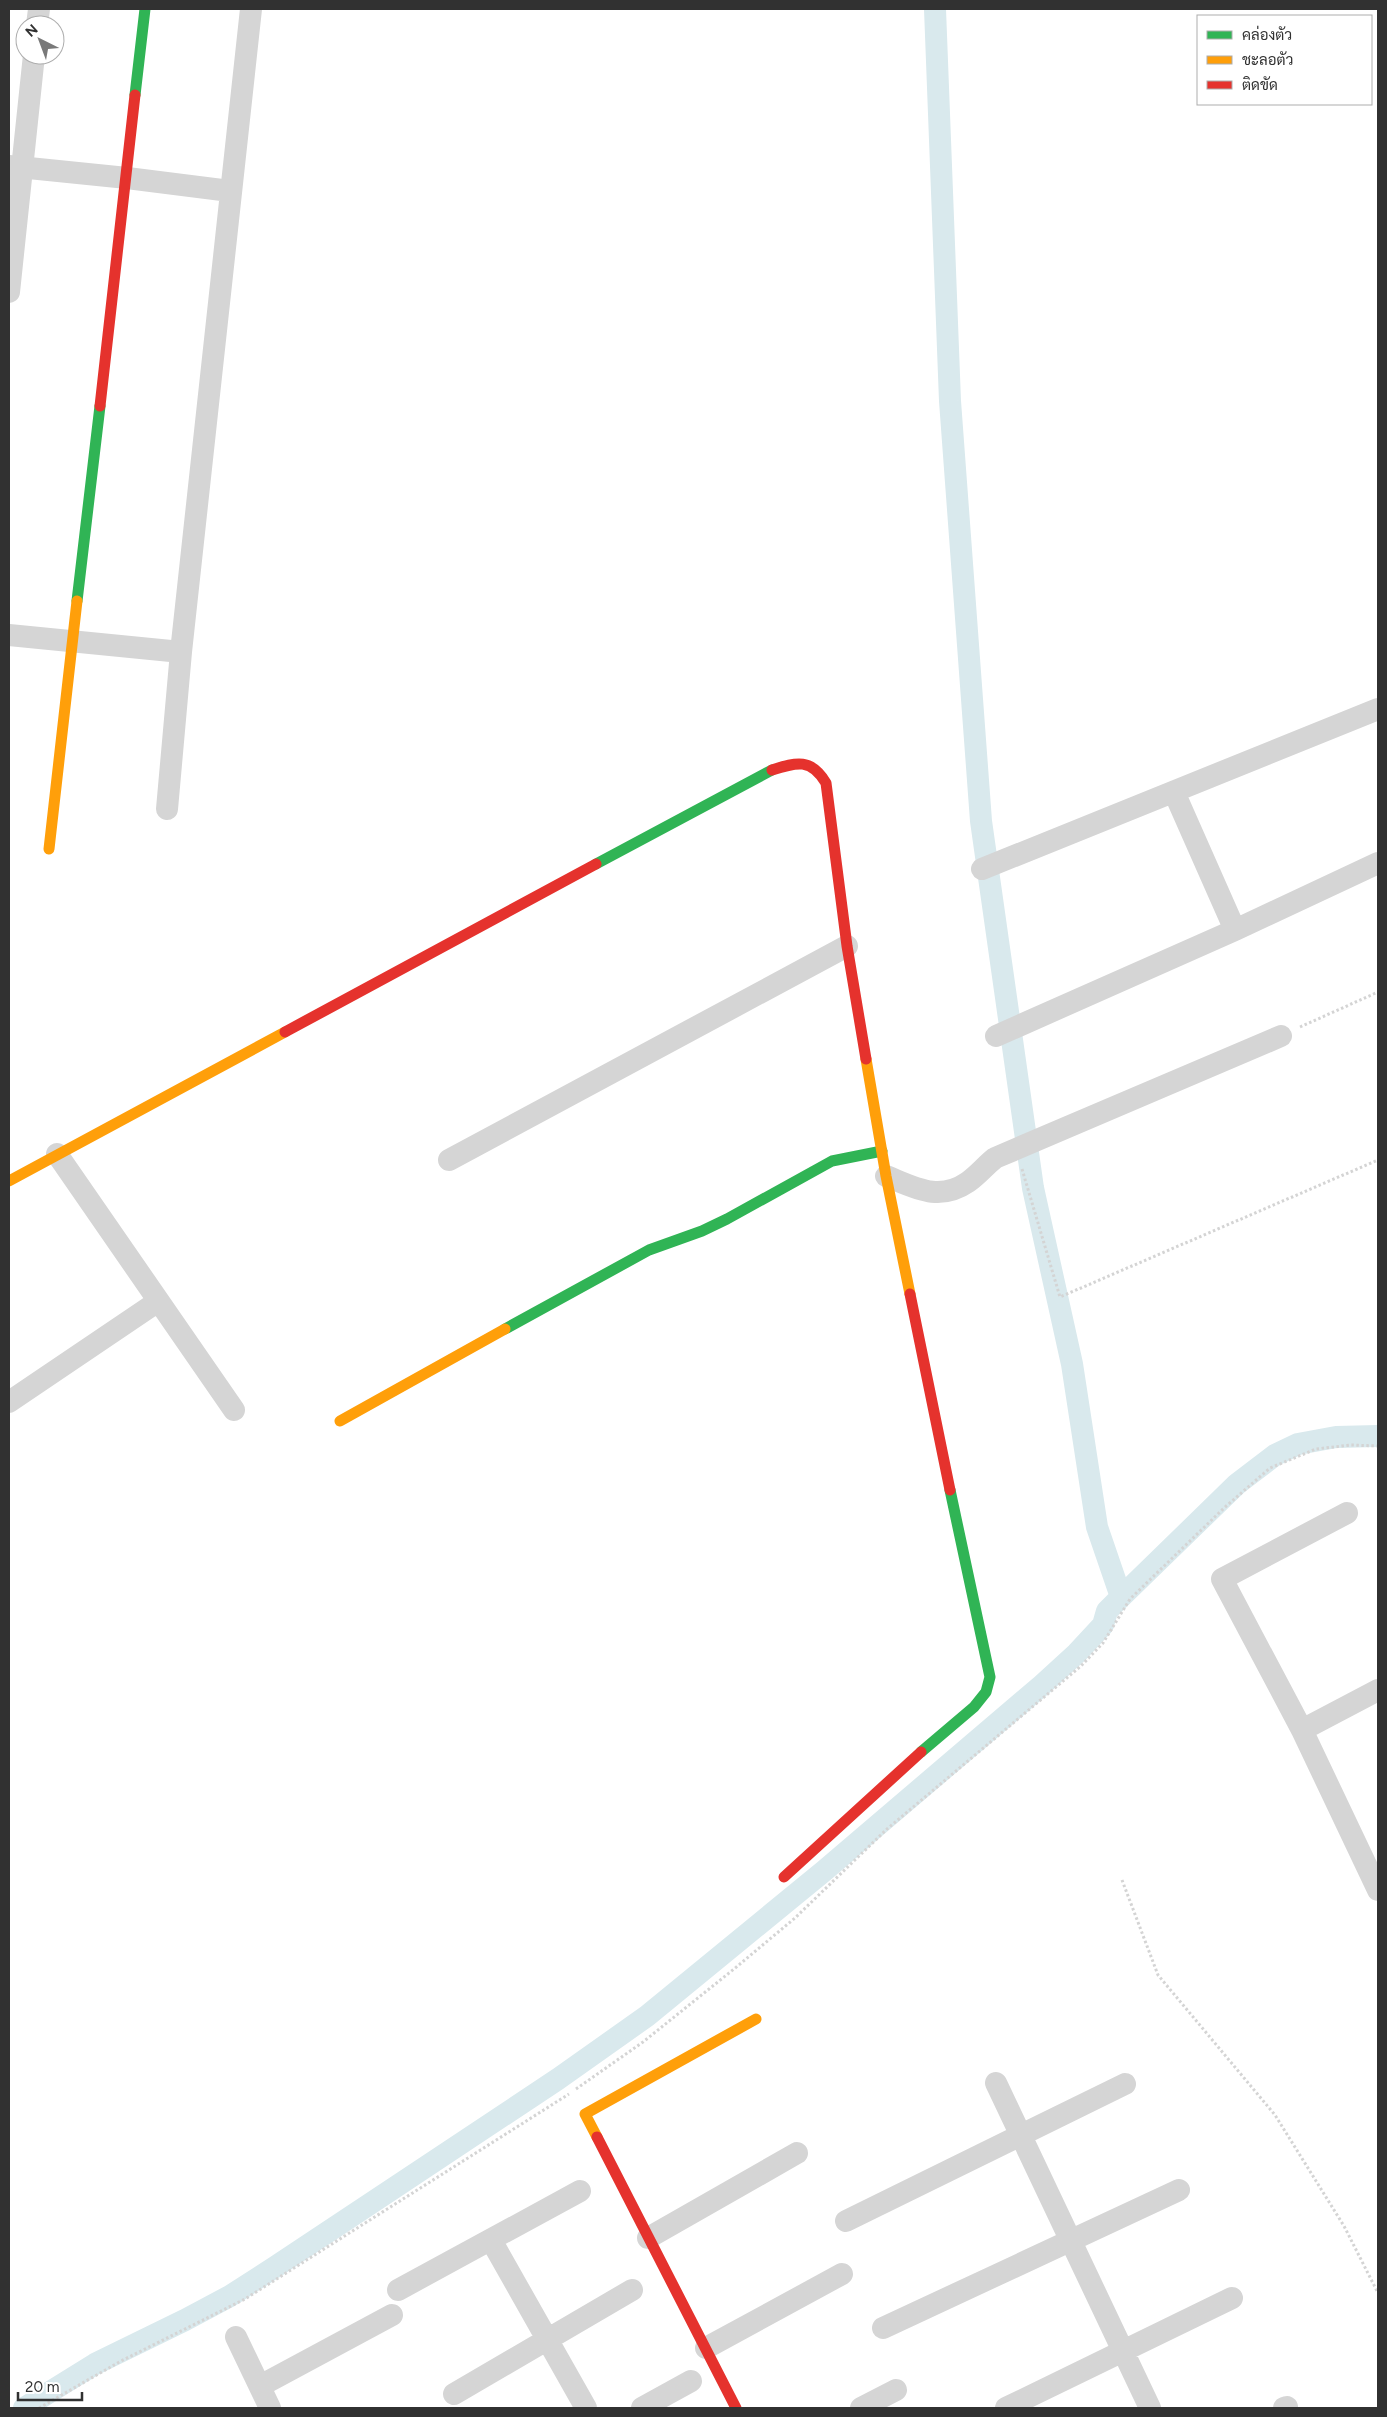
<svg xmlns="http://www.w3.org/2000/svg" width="1387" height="2417" viewBox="0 0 1387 2417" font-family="Figtree,Sarabun,sans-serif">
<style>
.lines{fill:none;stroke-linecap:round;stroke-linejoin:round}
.canal{stroke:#d9e9ed;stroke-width:22}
.path{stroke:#d4d4d4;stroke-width:3;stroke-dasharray:2.5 2.5;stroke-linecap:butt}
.street{stroke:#d5d5d5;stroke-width:22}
.fast{stroke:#30b455;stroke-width:11}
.slow{stroke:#ff9f0a;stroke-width:11}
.jam{stroke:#e5322d;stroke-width:11}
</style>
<rect width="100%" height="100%" fill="#fff"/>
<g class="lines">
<path class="canal" d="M935 9 950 401 981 821 1033 1188 1072 1364 1097 1527 1121 1597
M24 2408 95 2364 185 2320 230 2296 275 2267 558 2079 647 2016 824 1871 1042 1685 1077 1653 1103 1625 1107 1611 1121 1597 1237 1484 1275 1455 1298 1444 1336 1437 1378 1436"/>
<path class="path" d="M1300 1027 1378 992
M1022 1169 1060 1297 1378 1160
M1122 1880 1158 1975 1275 2115 1344 2226 1378 2293
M576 2089 643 2042 734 1969 795 1918 887 1829 1081 1666 1103 1643 1130 1599 1224 1508 1270 1468 1316 1449 1351 1445 1378 1446
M39 2408 121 2361 245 2299 569 2094"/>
<path class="street" d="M37 25 39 9
M9 166 127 178 230 191
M9 292 34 55
M9 635 181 652
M1174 792 1235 930
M167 809 181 652 251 9
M982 869 1378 709
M996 1036 1235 930 1378 863
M57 1154 234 1410
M449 1160 847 946
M886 1176C916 1188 939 1202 968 1182 978 1175 986 1165 995 1158L1281 1036
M9 1402 157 1302
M1347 1513 1222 1579 1302 1730 1378 1890
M1302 1730 1378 1690
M996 2083 1150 2408
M846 2221 1125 2084
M648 2238 797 2153
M491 2240 586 2408
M398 2290 580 2191
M883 2328 1179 2190
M236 2337 270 2408
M706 2348 842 2274
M260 2386 392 2315
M454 2394 632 2290
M642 2408 691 2381
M861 2408 896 2390
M1006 2408 1232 2298
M1284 2408 1287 2407"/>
<path class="fast" d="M135 95 145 9
M77 601 100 406
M596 864 772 770
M505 1329 649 1250 702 1231 727 1219 832 1161 882 1151
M921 1752 974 1707 986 1692 990 1677 950 1490"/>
<path class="slow" d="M49 849 77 601
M866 1059 886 1176 910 1294
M9 1181 285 1032
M340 1421 505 1329
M597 2137 585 2114 756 2019"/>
<path class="jam" d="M100 406 135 95
M772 770C797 762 811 758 826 783L847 946 866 1059
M285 1032 596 864
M910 1294 950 1490
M784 1877 921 1752
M597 2137 736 2408"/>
</g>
<rect width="1387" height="2417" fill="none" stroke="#313131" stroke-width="20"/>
<rect x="1197" y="15" width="175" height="90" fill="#ffffff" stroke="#adadad"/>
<rect x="1207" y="31" width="25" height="8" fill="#30b455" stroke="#adadad"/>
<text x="1242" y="40" font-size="15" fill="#313131">คล่องตัว</text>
<rect x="1207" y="56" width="25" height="8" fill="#ff9f0a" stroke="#adadad"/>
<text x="1242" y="65" font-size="15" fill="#313131">ชะลอตัว</text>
<rect x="1207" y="81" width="25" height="8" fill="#e5322d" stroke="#adadad"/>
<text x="1242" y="90" font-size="15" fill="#313131">ติดขัด</text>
<g transform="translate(40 40) rotate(318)"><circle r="24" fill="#ffffff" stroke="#adadad"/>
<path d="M0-4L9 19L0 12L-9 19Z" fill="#797979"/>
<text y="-8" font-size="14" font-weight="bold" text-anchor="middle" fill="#313131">N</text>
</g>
<path d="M18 2392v8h64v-8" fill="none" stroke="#313131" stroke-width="2.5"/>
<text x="25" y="2392" font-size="15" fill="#313131" stroke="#ffffff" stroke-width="4" paint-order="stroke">20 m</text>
</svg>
